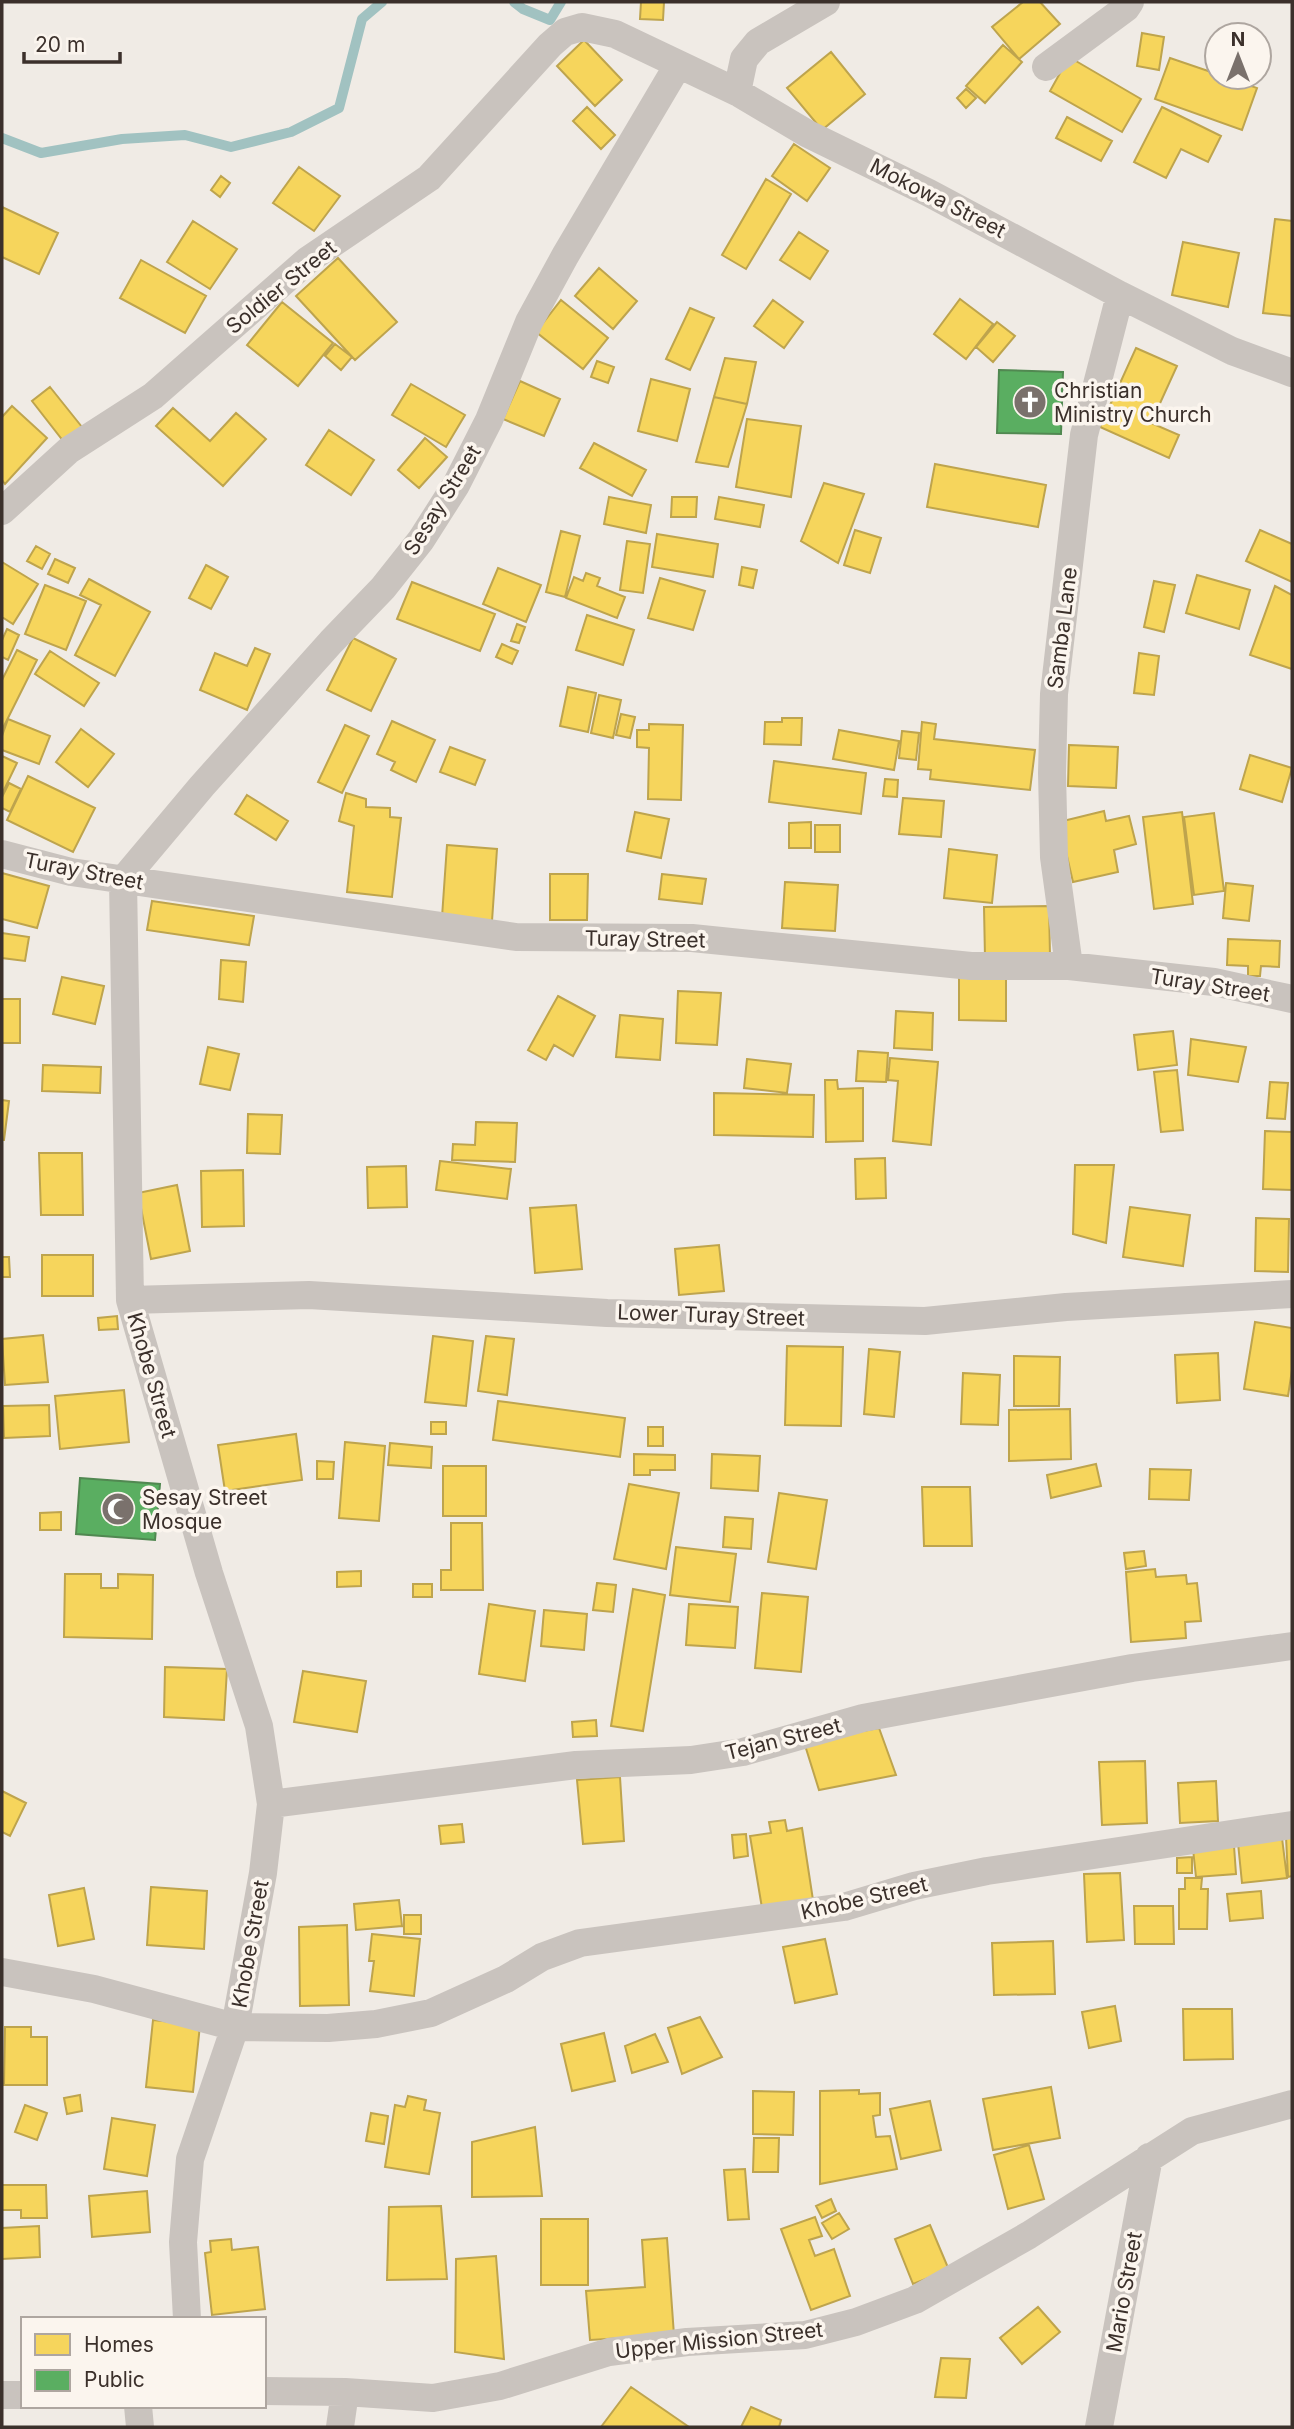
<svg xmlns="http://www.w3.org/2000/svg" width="1294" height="2429" viewBox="0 0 1294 2429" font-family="Inter,sans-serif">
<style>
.homes{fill:#f6d55c;stroke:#bea44d;stroke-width:2}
.public{fill:#5aae61;stroke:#518851;stroke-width:2}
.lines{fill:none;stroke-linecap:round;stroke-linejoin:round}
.stream{stroke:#a1c2c1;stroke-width:10}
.street{stroke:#c9c3be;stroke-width:28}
.labels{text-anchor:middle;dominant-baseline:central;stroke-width:7;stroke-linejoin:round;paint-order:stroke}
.street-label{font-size:21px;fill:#3b302b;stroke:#fbf5ee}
.poi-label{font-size:21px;fill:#3b302b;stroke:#fbf5ee;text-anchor:start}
</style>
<rect width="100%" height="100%" fill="#f0ebe5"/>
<path class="homes" d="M641 2H664L663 20 640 19Z
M1023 2H1040L1060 24 1019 59 992 27Z
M1142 33 1164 37 1159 70 1137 66Z
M584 40 622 80 595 106 557 66Z
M1003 45 1022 62 985 103 966 86Z
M831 52 865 94 822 130 787 88Z
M1069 57 1141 99 1122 132 1050 91Z
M1170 58 1217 74V77H1226L1257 88 1242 130 1155 99Z
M966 89 976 98 966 108 957 98Z
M587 107 615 135 601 149 573 121Z
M1162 107 1221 136 1208 162 1181 149 1166 178 1134 162Z
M1067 117 1112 141 1101 161 1056 138Z
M794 144 830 168 807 201 772 176Z
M299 167 340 196 314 231 273 203Z
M221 176 230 183 220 197 211 190Z
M766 179 791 194 746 269 722 255Z
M2 207 58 233 39 274 2 257Z
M1275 219 1292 221V316L1263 313Z
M193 221 237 249 210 289 167 262Z
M799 232 828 251 810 279 780 260Z
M1183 242 1239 253 1228 307 1172 295Z
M338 258 397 322 355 360 296 296Z
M141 260 206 296 185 333 120 298Z
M599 268 637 301 613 329 575 296Z
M960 299 993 324 966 359 934 334Z
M561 300 608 338 583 369 536 332Z
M773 300 803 322 784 348 754 326Z
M282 302 333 343 298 386 247 345Z
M690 308 714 318 690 370 666 359Z
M997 322 1015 336 993 362 976 347Z
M335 344 352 357 341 370 325 356Z
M1136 348 1177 366 1151 423 1179 435 1169 458 1100 427Z
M725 358 756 362 747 404 714 397Z
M597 361 614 367 608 383 591 377Z
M651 379 690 389 677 441 638 431Z
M520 381 560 399 544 436 503 419Z
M411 384 465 415 446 447 392 415Z
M50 387 82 427 64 442 32 401Z
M714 397 747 404 728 467 696 462Z
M12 406 47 438 5 484 2 480V417Z
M173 408 210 441 236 413 266 439 223 486 156 426Z
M747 419 801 426 791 497 736 487Z
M329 430 374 460 351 495 306 465Z
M425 438 447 457 419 488 398 470Z
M594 443 646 470 632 496 580 468Z
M935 464 1046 485 1038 527 927 507Z
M824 483 864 494 838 563 801 541Z
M609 497 651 505 646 533 604 524Z
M672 497H697L696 517H671Z
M719 497 764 505 760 527 715 519Z
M855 530 881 538 870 573 844 565Z
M1260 530 1292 544V582L1246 561Z
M561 531 580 536 565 597 546 592Z
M657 534 718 544 713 577 652 567Z
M627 541 650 544 643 593 620 590Z
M36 546 50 554 42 569 27 561Z
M55 559 75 568 68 583 48 574Z
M2 562 38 584 13 624 2 617Z
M206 565 228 577 211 609 189 598Z
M742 567 757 570 753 588 739 585Z
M498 568 541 585 526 622 483 604Z
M586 573 600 578 597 586 625 597 617 618 566 598 574 577 583 581Z
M1197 575 1250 590 1239 629 1186 613Z
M660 578 705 591 693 630 648 618Z
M89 579 150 612 115 676 75 655 101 605 80 595Z
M1154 581 1175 585 1164 632 1144 627Z
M412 582 495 614 480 651 397 619Z
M45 585 86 601 66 650 25 634Z
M1275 586 1292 595V669L1250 655Z
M587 615 634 630 623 665 576 650Z
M517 624 525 627 519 643 511 641Z
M7 629 19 635 8 660 2 657V640Z
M353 638 396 659 371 711 327 690Z
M502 644 518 651 512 664 496 657Z
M255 648 270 654 247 710 200 690 215 653 247 666Z
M17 650 37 660 2 730V680Z
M50 651 99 683 84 706 35 674Z
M1139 653 1159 656 1154 695 1134 693Z
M568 687 596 693 588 732 560 726Z
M599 695 621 700 613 738 591 733Z
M621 714 635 717 630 738 616 735Z
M782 718H802L801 745 764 744 765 722H782Z
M8 719 50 736 39 764 2 750V736Z
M392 721 435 740 416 782 391 770 395 762 377 754Z
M922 722 936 724 934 739 1035 750 1030 790 930 779 931 770 918 769Z
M649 724 683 725 681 800 648 799 649 748 637 747V730H649Z
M345 725 369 736 342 793 318 782Z
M81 729 114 754 88 787 56 762Z
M839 730 899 741 894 770 833 759Z
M902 731 919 733 916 760 899 758Z
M1069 745 1118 747 1116 788 1068 786Z
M450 747 485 760 475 785 440 772Z
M1250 755 1292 768 1282 802 1240 789Z
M2 756 17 763 2 794Z
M774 761 866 773 861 814 769 802Z
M28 776 95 808 73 852 7 820Z
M885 779 898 780 897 797 883 796Z
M9 783 21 789 10 812 2 808V797Z
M346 793 366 799V807L390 808V817L401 818 392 897 347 892 354 826 339 821Z
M247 795 288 821 276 840 235 814Z
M903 798 944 801 941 837 899 834Z
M1104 811 1106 821 1129 816 1136 844 1114 850 1118 872 1073 882 1059 822Z
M635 812 669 819 661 858 627 851Z
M1182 812 1193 904 1154 909 1143 817Z
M1214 813 1224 891 1194 895 1184 817Z
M811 822V848H789V823Z
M815 825H840V852H815Z
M447 845 497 849 492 921 442 917Z
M949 849 997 855 992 903 944 898Z
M2 873 49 886 37 928 2 919Z
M550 874H588L587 920H550Z
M662 874 706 879 702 904 659 899Z
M785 882 838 885 835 931 782 928Z
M1226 883 1253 886 1249 921 1223 918Z
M152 901 254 916 249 945 147 930Z
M1049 906 1050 956 985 958 984 907Z
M2 933 29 937 25 961 2 958Z
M1228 939 1280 941 1279 967 1261 966 1260 976H1248V966L1227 965Z
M221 960 246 962 243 1002 219 999Z
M959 976H1006V1021L959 1020Z
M62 977 104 986 95 1024 53 1014Z
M678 991 721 993 717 1045 676 1043Z
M558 996 595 1016 573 1056 554 1045 546 1060 528 1050Z
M2 999H20V1043H2Z
M896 1011 933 1013 932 1050 894 1048Z
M620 1015 663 1019 660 1060 616 1057Z
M1173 1031 1177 1065 1138 1070 1134 1035Z
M1191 1039 1246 1047 1238 1082 1188 1075Z
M208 1047 239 1054 230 1090 200 1084Z
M858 1051 888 1053 886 1082 856 1081Z
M890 1058 938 1062 931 1145 893 1141 898 1081 888 1080Z
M747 1059 791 1064 787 1093 744 1088Z
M43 1065 101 1067 100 1093 42 1091Z
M1177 1070 1183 1130 1161 1132 1154 1072Z
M825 1080H837L838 1089 863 1088V1141L826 1142Z
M1270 1082 1288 1083 1285 1119 1267 1118Z
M714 1093 814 1095 813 1137 714 1135Z
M2 1100 9 1101 4 1140H2Z
M248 1114 282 1115 280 1154 247 1153Z
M476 1122 517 1123 515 1162 452 1160 453 1144 475 1145Z
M1265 1131 1292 1132V1190L1263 1189Z
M39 1153H82L83 1215H41Z
M885 1158 886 1198 856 1199 855 1159Z
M440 1161 511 1169 507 1199 436 1190Z
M1075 1165H1114L1106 1243 1073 1234Z
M406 1166 407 1207 368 1208 367 1167Z
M243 1170 244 1226 202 1227 201 1171Z
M177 1185 190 1251 151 1259 138 1193Z
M576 1205 582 1269 535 1273 530 1208Z
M1130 1207 1190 1215 1183 1266 1123 1257Z
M1256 1218 1289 1219 1288 1272 1255 1271Z
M719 1245 724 1291 679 1295 675 1249Z
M42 1255H93V1296H42Z
M2 1257H9L10 1277H2Z
M117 1316 118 1329 99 1330 98 1318Z
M1255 1322 1292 1328V1370L1288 1396 1244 1389Z
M43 1335 48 1382 5 1385 2 1339Z
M433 1336 473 1341 466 1406 425 1402Z
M486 1336 514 1339 507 1395 478 1391Z
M787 1346 843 1347 841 1426 785 1425Z
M869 1349 900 1352 894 1417 864 1414Z
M1218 1353 1220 1400 1177 1403 1175 1355Z
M1014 1356 1060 1357 1059 1406H1014Z
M963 1373 1000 1375 998 1425 961 1424Z
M124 1390 129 1442 60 1449 55 1396Z
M498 1401 625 1418 620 1457 493 1440Z
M49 1405 50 1436 4 1438 3 1406Z
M1070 1409 1071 1459 1009 1461V1410Z
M431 1422H446V1434H431Z
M648 1427H663V1446H648Z
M296 1434 302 1480 225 1491 218 1445Z
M345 1442 385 1446 379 1521 339 1518Z
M390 1443 432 1447 431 1468 388 1465Z
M634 1454 675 1455V1470H650V1475H634Z
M712 1454 760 1456 758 1491 711 1488Z
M317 1461 334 1462 333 1479H317Z
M1096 1464 1101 1486 1051 1498 1047 1475Z
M443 1466H486V1516H443Z
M1150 1469 1191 1470 1189 1500 1149 1499Z
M629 1484 679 1493 666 1569 614 1559Z
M922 1487H970L972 1546H924Z
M779 1493 827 1500 816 1569 768 1562Z
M61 1512V1530H40V1513Z
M725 1517 753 1519 751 1549 723 1547Z
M451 1523H482L483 1590H441V1570H451Z
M676 1547 736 1554 730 1602 670 1595Z
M1144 1551 1146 1566 1126 1569 1124 1553Z
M1155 1569 1156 1577 1186 1575 1187 1584 1197 1583 1201 1621 1185 1622 1186 1638 1131 1642 1126 1572Z
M361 1571V1586L337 1587V1572Z
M65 1574H101V1588H118V1574L153 1575 152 1639 64 1637Z
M597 1583 616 1585 613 1612 593 1610Z
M413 1584H432V1597H413Z
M633 1589 665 1595 643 1731 611 1726Z
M762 1593 808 1597 801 1672 755 1668Z
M489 1604 535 1611 525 1681 479 1674Z
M689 1604 738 1607 735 1648 686 1645Z
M544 1610 587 1614 584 1650 541 1646Z
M165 1667 227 1669 224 1720 164 1717Z
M303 1671 366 1681 357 1732 294 1722Z
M596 1720 597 1736 573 1737 572 1722Z
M879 1728 896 1775 819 1790 804 1742Z
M1145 1761 1147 1823 1102 1825 1099 1762Z
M620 1777 624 1841 583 1844 577 1780Z
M1216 1781 1218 1821 1180 1823 1178 1783Z
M2 1791 26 1803 10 1836 2 1832Z
M785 1820 787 1831 802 1828 813 1900 762 1908 750 1836 771 1833 769 1822Z
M462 1824 464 1842 441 1844 439 1826Z
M746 1834 748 1856 734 1858 732 1835Z
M1286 1837H1292V1876L1288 1877Z
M1282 1838 1287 1878 1242 1883 1238 1843Z
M1234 1846 1236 1874 1196 1877 1193 1849Z
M1192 1857V1873H1177V1858Z
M1120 1873 1124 1940 1087 1942 1084 1874Z
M1185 1878H1202L1201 1889H1208L1207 1929H1179V1889H1185Z
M151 1887 207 1891 204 1949 147 1945Z
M84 1888 94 1939 58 1946 49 1895Z
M1261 1891 1263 1918 1230 1921 1227 1894Z
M399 1900 402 1926 356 1930 354 1904Z
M1134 1906H1173L1174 1944H1135Z
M404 1915H421V1934H404Z
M347 1925 349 2005 300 2006 299 1927Z
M372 1934 420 1939 414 1996 370 1991 374 1961H369Z
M825 1939 837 1994 795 2003 783 1947Z
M1053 1941 1055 1994 994 1995 992 1943Z
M1115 2006 1121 2041 1089 2048 1082 2012Z
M1183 2009H1232L1233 2059 1184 2060Z
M700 2017 722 2057 682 2074 668 2028Z
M153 2020 200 2025 193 2092 146 2087Z
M5 2027H31V2037H47V2085H4Z
M604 2033 615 2081 572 2091 561 2044Z
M655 2034 668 2062 632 2073 625 2046Z
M1051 2087 1060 2138 993 2150 983 2099Z
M859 2090V2094L880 2093V2115L873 2116 876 2137 890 2136 897 2169 820 2184V2091Z
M753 2091 794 2092 793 2135 753 2134Z
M80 2095 82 2111 67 2114 64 2098Z
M408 2096 426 2100 424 2110 440 2113 429 2174 385 2167 395 2105 405 2107Z
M930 2101 941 2150 901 2159 890 2109Z
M25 2105 47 2113 37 2140 15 2132Z
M371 2113 388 2116 384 2144 366 2141Z
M112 2118 155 2125 147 2176 104 2169Z
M535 2127 542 2196 472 2197V2142Z
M754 2138H779L778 2172H753Z
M1029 2145 1044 2199 1008 2209 994 2155Z
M745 2169 749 2219 728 2220 724 2170Z
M2 2185H46L47 2218H21V2210H2Z
M147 2191 150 2232 92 2237 89 2196Z
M831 2199 836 2211 822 2218 816 2206Z
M441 2206 447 2279 387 2280 389 2207Z
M839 2213 849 2229 832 2239 822 2223Z
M815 2217 822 2236 809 2240 815 2256 834 2249 850 2296 811 2310 781 2229Z
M541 2219H588V2285H541Z
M930 2225 949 2270 913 2284 895 2239Z
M39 2226 40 2257 2 2259V2228Z
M667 2238 674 2335 590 2340 586 2291 645 2287 642 2240Z
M231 2239 232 2250 258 2247 265 2309 212 2315 205 2253 211 2252 210 2241Z
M496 2256 504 2359 455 2352 456 2259Z
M1038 2307 1060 2332 1022 2364 1000 2338Z
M941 2358 970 2359 966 2398 935 2397Z
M631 2387 689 2427H601Z
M751 2407 781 2420 779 2427H741Z"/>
<path class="public" d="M999 370 1063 372 1061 434 997 433Z
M80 1478 160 1484 155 1540 76 1534Z"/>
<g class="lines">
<path class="stream" d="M514 2 523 9 550 20 561 2
M2 138 41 153 122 139 185 135 231 147 291 132 339 108 362 19 382 2"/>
<path class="street" d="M678 65 565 256 529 322 489 420 456 485 421 540 383 588 331 642 202 786 123 880 130 1300 209 1573 259 1726 271 1804 263 1873 235 2027 328 2028 376 2024 431 2013 506 1979 542 1957 580 1943 844 1907 914 1886 987 1871 1292 1825
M1046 67 1126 8 1130 2
M737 92 744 59 758 42 826 2
M2 511 69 450 153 396 308 260 429 178 550 45 565 32 582 27 615 34 737 92 808 134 929 193 1120 295 1232 351 1292 373
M2 854 71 872 516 937 692 938 971 966H1069L1214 982 1292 999
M1069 966 1054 857 1052 773 1054 694 1084 435 1120 295
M130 1300 309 1295 607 1313 925 1321 1066 1307 1292 1294
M271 1804 576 1765 691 1760 743 1752 863 1718 1132 1668 1292 1646
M2 1972 94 1989 235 2027 190 2159 183 2242 187 2319
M264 2391 345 2392 433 2398 500 2386 609 2352 687 2342 805 2335 856 2322 915 2300 1029 2235 1192 2131 1292 2104
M2 2395H23
M138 2406 140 2427
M340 2427 345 2392
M1099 2427 1149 2157"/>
</g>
<defs>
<symbol id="church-disc" viewBox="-11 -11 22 22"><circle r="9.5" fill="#7a716c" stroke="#fbf5ee"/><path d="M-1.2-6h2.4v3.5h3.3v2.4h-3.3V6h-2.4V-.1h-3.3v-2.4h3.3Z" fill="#fff"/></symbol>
<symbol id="mosque-disc" viewBox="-11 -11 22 22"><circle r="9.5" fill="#7a716c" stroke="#fbf5ee"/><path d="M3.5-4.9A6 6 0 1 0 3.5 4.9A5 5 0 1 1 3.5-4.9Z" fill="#fff"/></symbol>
</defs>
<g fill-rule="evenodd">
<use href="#church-disc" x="1011" y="383" width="38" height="38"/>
<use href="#mosque-disc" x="99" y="1490" width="38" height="38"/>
</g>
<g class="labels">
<g class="street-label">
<text transform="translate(938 198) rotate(27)">Mokowa Street</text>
<text transform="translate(281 287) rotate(-39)">Soldier Street</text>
<text transform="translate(442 500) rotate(-58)">Sesay Street</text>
<text transform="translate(1062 628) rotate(-83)">Samba Lane</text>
<text transform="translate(84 871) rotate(11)">Turay Street</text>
<text transform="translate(645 939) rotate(1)">Turay Street</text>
<text transform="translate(1210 985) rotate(9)">Turay Street</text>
<text transform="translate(711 1315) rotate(2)">Lower Turay Street</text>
<text transform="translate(152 1375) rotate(74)">Khobe Street</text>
<text transform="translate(783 1739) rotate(-14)">Tejan Street</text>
<text transform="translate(864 1898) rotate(-13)">Khobe Street</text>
<text transform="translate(250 1944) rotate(-80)">Khobe Street</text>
<text transform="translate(1124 2292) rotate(-80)">Mario Street</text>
<text transform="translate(719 2340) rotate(-6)">Upper Mission Street</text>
</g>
<g class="poi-label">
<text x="1054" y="390">Christian<tspan x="1054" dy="24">Ministry Church</tspan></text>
<text x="142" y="1497">Sesay Street<tspan x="142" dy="24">Mosque</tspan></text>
</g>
</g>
<rect width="1294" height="2429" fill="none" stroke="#3b302b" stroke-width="7"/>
<rect x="21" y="2317" width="245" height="91" fill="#fbf5ee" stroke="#aea6a0" stroke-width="2"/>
<rect x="35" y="2334" width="35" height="21" fill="#f6d55c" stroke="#aea6a0" stroke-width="2"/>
<text x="84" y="2352" font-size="21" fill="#3b302b">Homes</text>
<rect x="35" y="2370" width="35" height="21" fill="#5aae61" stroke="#aea6a0" stroke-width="2"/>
<text x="84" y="2387" font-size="21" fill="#3b302b">Public</text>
<g transform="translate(1238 56)"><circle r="33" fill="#fbf5ee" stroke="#aea6a0" stroke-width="2"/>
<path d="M0-5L12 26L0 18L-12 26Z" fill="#7a716c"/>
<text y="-10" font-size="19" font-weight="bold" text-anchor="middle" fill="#3b302b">N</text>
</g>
<path d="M24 52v10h96v-10" fill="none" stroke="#3b302b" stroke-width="3.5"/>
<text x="35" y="52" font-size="21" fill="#3b302b" stroke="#fbf5ee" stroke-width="5" paint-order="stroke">20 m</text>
</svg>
